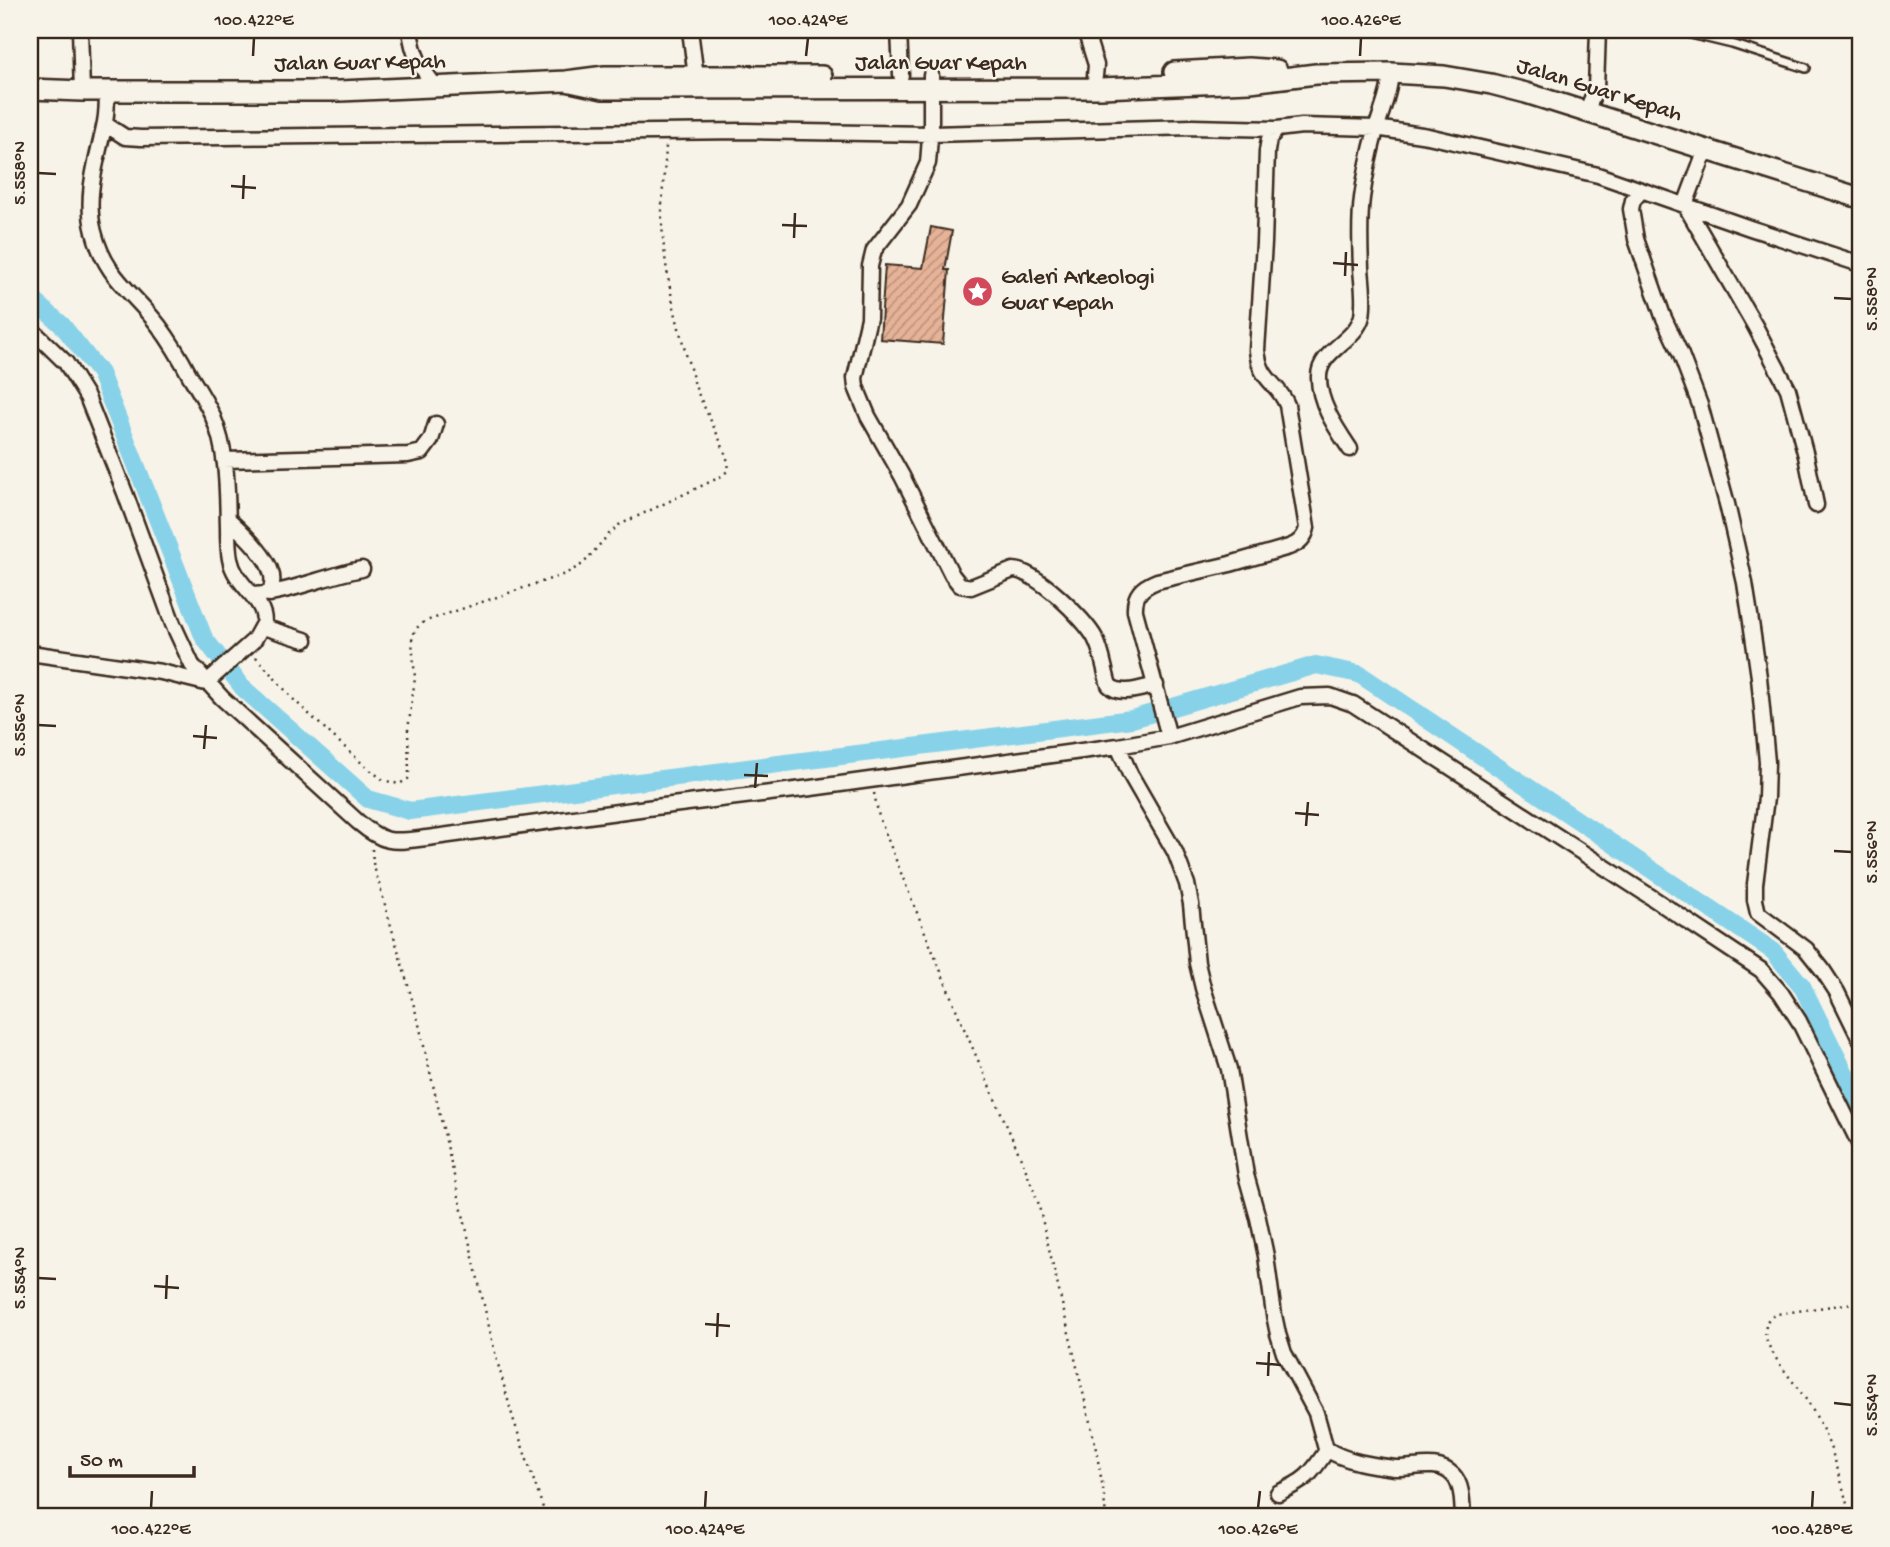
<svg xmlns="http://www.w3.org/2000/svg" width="1890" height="1547" viewBox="0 0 1890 1547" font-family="'Gochi Hand',sans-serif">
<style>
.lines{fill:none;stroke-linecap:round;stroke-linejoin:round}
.canal{stroke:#88d2e9;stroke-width:18}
.building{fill:url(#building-hatch);stroke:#3b2a1e;stroke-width:2}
.lane-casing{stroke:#3b2a1e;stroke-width:12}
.street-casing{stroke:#3b2a1e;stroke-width:19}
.secondary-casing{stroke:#3b2a1e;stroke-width:24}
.path{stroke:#3b2a1e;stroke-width:2.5;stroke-dasharray:2 5;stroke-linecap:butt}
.lane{stroke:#f7f3e8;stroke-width:7}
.street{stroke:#f7f3e8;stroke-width:14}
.secondary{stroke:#f7f3e8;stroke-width:19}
.ticks{fill:none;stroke:#3b2a1e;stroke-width:2.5}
.labels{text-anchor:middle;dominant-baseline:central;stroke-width:5;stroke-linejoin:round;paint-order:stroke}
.street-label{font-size:23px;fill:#3b2a1e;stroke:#f7f3e8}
.poi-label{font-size:23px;fill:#3b2a1e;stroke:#f7f3e8;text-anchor:start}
.neatline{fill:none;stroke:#3b2a1e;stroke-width:2.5}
.ticks-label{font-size:18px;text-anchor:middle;fill:#3b2a1e}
</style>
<defs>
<pattern id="building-hatch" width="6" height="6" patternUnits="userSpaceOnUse" patternTransform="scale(1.75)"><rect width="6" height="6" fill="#e6b398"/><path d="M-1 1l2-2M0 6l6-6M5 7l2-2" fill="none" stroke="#bc927b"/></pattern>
</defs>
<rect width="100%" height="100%" fill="#f7f3e8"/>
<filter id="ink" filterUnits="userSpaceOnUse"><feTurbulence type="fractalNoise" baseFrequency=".0143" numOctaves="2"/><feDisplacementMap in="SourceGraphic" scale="14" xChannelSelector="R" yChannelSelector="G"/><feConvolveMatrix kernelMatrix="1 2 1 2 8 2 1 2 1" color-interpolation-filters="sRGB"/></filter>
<g filter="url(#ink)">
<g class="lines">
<path class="canal" d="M30 297 62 325 100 373 204 638 243 688 368 799 410 811 1132 719 1316 665 1359 674 1773 951 1802 986 1860 1104"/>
</g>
<path class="building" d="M931 227 952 231 945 270H949L943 344 880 339 885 265 923 268Z"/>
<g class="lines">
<defs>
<path id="lane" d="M1674 30 1732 44 1806 68"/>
<path id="street" d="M80 30 82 91
M410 30C413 55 420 67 436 87
M690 30 696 77
M899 30 901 75
M1085 30 1096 65 1095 76
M931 75V125L928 163 909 205 874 250 870 266 869 318 855 378 856 387 868 416 902 476 952 575 960 585 971 587 1013 570C1035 570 1085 619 1095 638 1103 653 1104 670 1109 685 1120 697 1142 688 1156 685
M1586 112 1596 89 1598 30
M105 124 125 137 141 138 745 131 931 134 1192 127 1277 129 1302 126 1376 128 1428 136 1598 175 1750 228 1860 264
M1706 149 1685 205 1755 326 1788 389 1806 456 1816 505
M1641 191 1633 200 1631 209 1636 239 1663 316 1681 355 1700 405 1727 504 1745 583 1750 615 1759 677 1767 762 1766 798 1755 884V900L1758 913 1806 949 1822 969 1837 992 1860 1039
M30 328 66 363 87 397 125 493 173 624 192 665 222 698 358 822C385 845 393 842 427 838L647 808 811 788 1118 746 1169 737 1300 697 1330 696 1353 704 1651 897 1761 970 1781 993 1799 1021 1860 1145
M1350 449C1336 428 1318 402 1319 376 1320 350 1356 341 1362 316 1365 301 1362 283 1361 268 1360 245 1359 222 1362 198 1365 176 1370 152 1376 130 1381 111 1390 94 1391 73
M224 460 408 455 422 452 431 440 436 424
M228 519C240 530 267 556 271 572 274 579 272 587 270 594
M252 595C290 593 324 576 362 569
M263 627 305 640
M30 653 161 672 206 683 254 640 264 622C264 597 235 586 230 559 228 549 228 538 228 527 227 491 228 452 213 417 207 403 198 389 190 376 181 359 171 342 159 326 133 292 105 277 94 232 84 195 98 158 105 122 107 112 107 101 107 90
M1169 737 1135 611C1134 594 1142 587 1157 581L1230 564 1289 547C1298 544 1305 538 1307 528L1287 405C1277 381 1260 382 1257 350L1264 243 1267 151 1269 139 1277 129
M1118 746 1130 774 1175 852 1187 884 1191 904 1197 963 1203 988 1229 1069 1246 1175 1258 1218 1266 1256 1274 1315 1278 1334 1284 1353 1316 1413 1326 1449C1347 1462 1371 1465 1395 1468 1414 1469 1437 1459 1453 1475 1463 1485 1462 1504 1463 1517
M1278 1493C1305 1481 1311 1475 1327 1450"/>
<path id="secondary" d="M1174 72 1249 68 1277 70
M566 81 603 89 1101 88 1250 82 1316 74 1391 73 1444 76 1491 84 1526 93 1860 198
M30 89 82 91H340L566 81 605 76H822"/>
</defs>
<use href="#lane" class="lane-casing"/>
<use href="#street" class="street-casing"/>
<use href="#secondary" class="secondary-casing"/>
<path class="path" d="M256 657 294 700 366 767 382 779 390 782 399 784 408 779 409 775 408 730 415 678 412 641C413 631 417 626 426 621L565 574 583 564 608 535 619 525 716 479C720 477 726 474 728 469 733 460 699 400 695 385 679 332 664 276 662 221 661 196 665 171 666 146
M874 793 879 817 905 883 963 1026 1024 1165 1038 1202 1094 1439 1103 1488 1106 1517
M372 849 373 863 418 1020 496 1357 513 1418 546 1517
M1850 1517C1841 1477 1830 1436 1807 1401 1796 1384 1771 1357 1766 1338 1764 1331 1766 1324 1769 1318L1777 1314 1860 1302"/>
<use href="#lane" class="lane"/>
<use href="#street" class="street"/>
<use href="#secondary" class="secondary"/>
</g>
</g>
<path class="ticks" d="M253 56 254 38M806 56 808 38M1360 56 1361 38M38 173 56 174M231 186 256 188M243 199 244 175M782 225 807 226M794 238 795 213M1333 263 1358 265M1345 276 1346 252M1834 298 1852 299M38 725 56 726M193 736 217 738M204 749 206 725M744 775 768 776M755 788 757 763M1295 813 1319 815M1306 826 1308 802M1834 851 1852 852M38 1278 56 1279M154 1286 179 1288M166 1299 167 1275M705 1324 730 1326M717 1337 718 1313M1256 1363 1281 1365M1268 1376 1269 1352M1834 1403 1852 1405M151 1508 152 1491M705 1508 706 1491M1258 1508 1260 1491M1812 1508 1813 1491"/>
<defs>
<symbol id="sight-disc" viewBox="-11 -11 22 22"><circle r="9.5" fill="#d1495b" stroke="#f7f3e8"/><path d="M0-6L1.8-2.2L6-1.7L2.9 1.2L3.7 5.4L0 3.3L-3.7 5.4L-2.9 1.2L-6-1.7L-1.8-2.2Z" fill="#fff"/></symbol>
</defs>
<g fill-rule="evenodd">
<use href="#sight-disc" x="960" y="274" width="35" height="35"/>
</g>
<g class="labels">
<g class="street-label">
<text transform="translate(360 64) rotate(-1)">Jalan Guar Kepah</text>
<text x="941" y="64">Jalan Guar Kepah</text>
<text transform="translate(1599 91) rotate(17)">Jalan Guar Kepah</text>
</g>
<g class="poi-label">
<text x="1001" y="278">Galeri Arkeologi<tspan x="1001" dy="26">Guar Kepah</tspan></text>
</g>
</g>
<rect width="1890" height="1547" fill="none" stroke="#f7f3e8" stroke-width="77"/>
<path d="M70 1466v10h124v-10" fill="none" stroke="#3b2a1e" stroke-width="3.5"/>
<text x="80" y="1466" font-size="21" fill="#3b2a1e" stroke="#f7f3e8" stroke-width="5" paint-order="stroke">50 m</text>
<rect x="38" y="38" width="1814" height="1470" class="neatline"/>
<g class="ticks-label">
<text x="254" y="25">100.422°E</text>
<text x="808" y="25">100.424°E</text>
<text x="1361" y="25">100.426°E</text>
<text transform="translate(19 173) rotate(-90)" y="6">5.558°N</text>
<text transform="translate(1871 299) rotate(-90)" y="6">5.558°N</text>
<text transform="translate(19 725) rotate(-90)" y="6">5.556°N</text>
<text transform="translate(1871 852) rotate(-90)" y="6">5.556°N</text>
<text transform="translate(19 1278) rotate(-90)" y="6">5.554°N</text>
<text transform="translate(1871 1405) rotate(-90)" y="6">5.554°N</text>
<text x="151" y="1534">100.422°E</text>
<text x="705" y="1534">100.424°E</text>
<text x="1258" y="1534">100.426°E</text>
<text x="1812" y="1534">100.428°E</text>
</g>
</svg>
